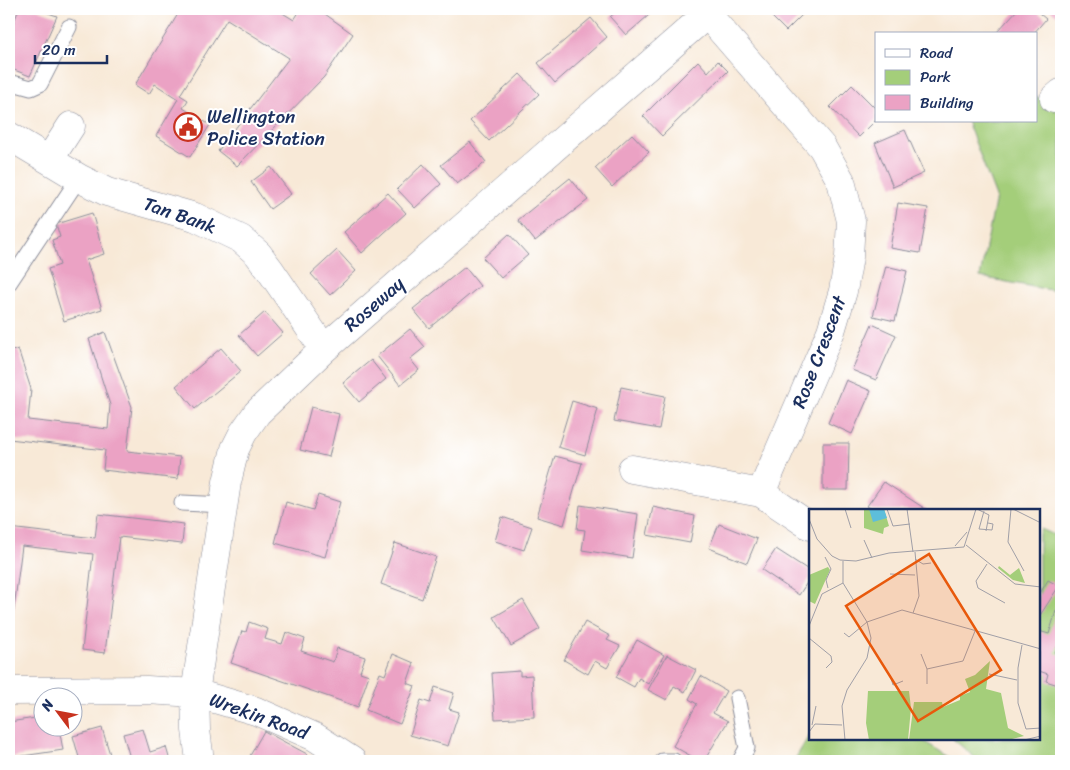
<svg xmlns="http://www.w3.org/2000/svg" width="1070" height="770" viewBox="0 0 1070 770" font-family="Sriracha,sans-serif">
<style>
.green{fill:#a4ce7a;stroke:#607e6c}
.building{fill:#eba2c4}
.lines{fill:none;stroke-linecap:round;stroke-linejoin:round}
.service-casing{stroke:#8a8c9a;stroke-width:17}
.minor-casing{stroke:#8a8c9a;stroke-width:29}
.service{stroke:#fff;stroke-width:15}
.minor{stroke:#fff;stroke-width:28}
.labels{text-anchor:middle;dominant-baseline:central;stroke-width:4;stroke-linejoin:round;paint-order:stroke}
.poi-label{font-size:19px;fill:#1b2f5e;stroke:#fff;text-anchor:start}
.street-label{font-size:19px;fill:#1b2f5e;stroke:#fff}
.inset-road{fill:none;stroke:#a09fa7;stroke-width:1}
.view{fill:#e8590c;fill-opacity:0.15;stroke:#e8590c;stroke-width:2.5}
.inset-edge{fill:none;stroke:#1b2f5e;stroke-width:2.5}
</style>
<rect width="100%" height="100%" fill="#fff"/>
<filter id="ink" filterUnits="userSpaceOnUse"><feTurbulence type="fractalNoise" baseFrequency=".02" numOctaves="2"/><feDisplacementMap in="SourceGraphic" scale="10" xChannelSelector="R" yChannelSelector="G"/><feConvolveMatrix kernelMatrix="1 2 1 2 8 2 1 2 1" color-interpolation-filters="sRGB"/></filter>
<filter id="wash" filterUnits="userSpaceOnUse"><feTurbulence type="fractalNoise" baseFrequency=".0096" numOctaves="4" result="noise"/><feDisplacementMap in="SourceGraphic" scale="20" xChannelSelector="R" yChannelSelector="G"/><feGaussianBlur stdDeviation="1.12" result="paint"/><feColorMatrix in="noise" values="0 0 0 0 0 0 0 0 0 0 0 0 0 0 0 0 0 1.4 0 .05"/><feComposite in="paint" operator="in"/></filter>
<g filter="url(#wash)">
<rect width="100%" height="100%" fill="#f8e9d7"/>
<path class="green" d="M1036 96 1061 111V292L980 277 996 197 967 121H1036Z
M1041 529 1061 538V761H979L953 739H1039V534Z
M810 734V739H920L956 761H794Z"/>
<g id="blocks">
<path class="building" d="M19 9H37L57 16 30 76 9 68V34Z
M181 9H276L294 20 301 9H318L353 34 324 77 237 166 218 151 289 58 227 19 180 95 188 100 183 108 210 125 190 157 156 136 178 99 155 84 149 94 135 85Z
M619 9H656L626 35 610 17Z
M773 9H808L786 31 768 13Z
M1018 9H1034L1046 19 1033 34H999L997 32Z
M1049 9H1061V18Z
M591 18 607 37 555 83 538 63Z
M698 61 708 72 718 61 728 71 662 136 643 116Z
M520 74 539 94 489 141 470 121Z
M852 85 876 109V120L859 137 830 107Z
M905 130 924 173 893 187 875 143Z
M632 134 649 152 612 187 595 168Z
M470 142 486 162 457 184 441 165Z
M423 164 441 184 415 208 397 189Z
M271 167 291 194 270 209 251 182Z
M570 178 588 200 535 241 518 220Z
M388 193 406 213 362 253 344 232Z
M898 203 928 208 920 253 890 248Z
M92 213 104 254 86 260 102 309 64 321 48 269 60 265 52 240 60 237 56 224Z
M509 234 528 255 501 278 483 258Z
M337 250 356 271 330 295 311 274Z
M886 266 907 271 895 321 873 316Z
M465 267 480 286 429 328 413 309Z
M265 312 283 333 257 356 239 335Z
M872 324 896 335 876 380 852 370Z
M410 329 425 347 410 359 419 370 400 385 377 356Z
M105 332 132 407 127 451 180 457 178 479 103 470 105 450 9 439 10 387 9 352 18 349 31 389 28 420 108 429 110 405 89 339Z
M221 348 241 371 195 409 176 386Z
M371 360 386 379 359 402 343 383Z
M846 380 871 391 852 434 828 423Z
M621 387 665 396 659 429 614 421Z
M572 401 598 409 585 455 558 447Z
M311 407 339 414 329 457 300 450Z
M823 443H849L848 490H823Z
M555 456 582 463 564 525 537 517Z
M884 482 927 510H873L867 506Z
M318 495 340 502 325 557 275 543 286 502 313 510Z
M580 505 638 514 632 558 582 550 585 530 577 529Z
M653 507 695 516 690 543 647 535Z
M98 514 184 524 182 544 119 537 105 653 82 650 93 554 22 546 9 647V528L95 538Z
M502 517 532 527 524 550 495 541Z
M719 524 757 539 747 563 709 548Z
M395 543 436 557 422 599 381 584Z
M776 549 810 571V578L799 595 762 570Z
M1048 580 1059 586 1039 617V595Z
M523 600 540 629 511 646 494 617Z
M1056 611 1061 612V640H1060L1055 653 1061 655V686L1046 681 1048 674 1039 671V631L1049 634Z
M249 622 268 629 265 639 282 644 286 632 305 639 301 651 333 662 337 648 365 657 360 672 369 675 358 707 231 663 242 631 246 632Z
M585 622 610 636 607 640 620 646 607 668 595 661 588 674 564 660Z
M637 640 664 655 648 684 639 678 634 687 616 677Z
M393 654 414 663 407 683 415 686 400 724 366 710 380 673 385 675Z
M667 655 696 670 685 692 674 686 667 700 648 690Z
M520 671V676L532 675 534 717 495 719 492 673Z
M701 676 726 691 713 713 728 721 704 761H700L673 746 697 704 689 699Z
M435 687 454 693 449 709 459 712 448 746 410 735 421 700 430 703Z
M42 717V728H59L63 750 9 758V722Z
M102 728 112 761H80L73 736Z
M143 729 150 752 166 747 170 761H119L130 758 123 734Z
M264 731 307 754 303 761H247Z"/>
</g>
</g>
<g filter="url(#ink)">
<use href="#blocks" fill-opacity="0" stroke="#8a8c9a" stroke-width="1"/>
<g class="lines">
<defs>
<path id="service" d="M9 82 31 88 40 84 69 27
M9 283 79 178
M182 503 225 505
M737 698 747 748 740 761
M662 761H674"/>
<path id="minor" d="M707 14 822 147 841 181 851 221 849 257 843 291 831 331 761 493
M1054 99 1061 93
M9 136 79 178 107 192 195 217 241 239 258 254 270 270 324 349
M49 160 71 126
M632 469 761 493 810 526
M9 691 147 690 195 693 256 711 315 737 352 761
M200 761 196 730 195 693 227 482 235 449 243 433 257 413 324 349 713 9"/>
</defs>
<use href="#service" class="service-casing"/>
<use href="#minor" class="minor-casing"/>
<use href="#service" class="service"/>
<use href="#minor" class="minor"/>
</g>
</g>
<defs>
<symbol id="civic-ring" viewBox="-11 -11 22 22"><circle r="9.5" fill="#fff" stroke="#c8321e" stroke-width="1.5"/><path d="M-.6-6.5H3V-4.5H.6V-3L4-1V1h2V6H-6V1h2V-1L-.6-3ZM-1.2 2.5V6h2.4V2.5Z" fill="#c8321e"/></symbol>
</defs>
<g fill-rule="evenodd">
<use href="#civic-ring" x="172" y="111" width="32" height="32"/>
</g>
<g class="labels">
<g class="poi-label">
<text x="207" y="116">Wellington<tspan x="207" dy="22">Police Station</tspan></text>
</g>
<g class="street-label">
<text transform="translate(180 215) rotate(19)">Tan Bank</text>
<text transform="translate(374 304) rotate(-41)">Roseway</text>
<text transform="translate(819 352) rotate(-69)">Rose Crescent</text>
<text transform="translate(259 716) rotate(20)">Wrekin Road</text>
</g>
</g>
<g transform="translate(809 509)">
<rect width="231" height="231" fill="#f8e9d7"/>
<path d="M55 0H75L80 17 75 19 74 25 55 19ZM190 57 201 66 210 59 216 74 204 71 189 59ZM19 58 21 61 6 95 0 92V66ZM181 152 177 180 192 184 199 219 215 227 199 231H100L105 193H133L134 198 151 191V187L161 183 156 170 166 166ZM59 182H100L102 199 99 231H60L57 214Z" fill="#a4ce7a"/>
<path d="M60 0H75L78 9 64 13Z" fill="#5dbedb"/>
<path class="inset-road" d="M36 0 42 19M78 0 84 17 101 15M98 0 104 43M168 0 180 6 177 22M202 0 199 33 215 62M204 0 232 14M175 2 170 20 183 21 184 15 179 14M0 10 8 30 23 47 31 51 47 52 80 44 155 38 167 0M55 31 63 49M157 36 206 75 232 78M146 37 158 23M16 48 22 60 17 71 19 79M106 50 114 55 122 54M34 52V74L58 113 62 129 58 149 38 181 33 197 36 231M178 55 167 72 169 79 196 94M81 65 106 66M104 104 110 87 106 43M0 117 13 85 34 74M35 124 40 128 58 113 93 101 232 140M0 129 22 147 23 153 17 159M213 136 209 159V194L217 220 232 219M112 145 118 160V175M118 160 154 152 166 122M180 165 208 171M81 166 84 176 94 172M3 216 7 197M0 223 6 215 33 216M215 231 232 227"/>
<path class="view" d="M120 45 192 161 109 212 37 97Z"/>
<rect width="231" height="231" class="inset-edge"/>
</g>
<rect width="1070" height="770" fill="none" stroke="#fff" stroke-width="30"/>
<rect x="875" y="32" width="162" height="90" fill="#ffffff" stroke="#a4acbf"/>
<rect x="885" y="49" width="25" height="8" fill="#ffffff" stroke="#a4acbf"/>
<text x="920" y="58" font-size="15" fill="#1b2f5e">Road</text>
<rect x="885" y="70" width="25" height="15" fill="#a4ce7a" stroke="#a4acbf"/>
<text x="920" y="82" font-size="15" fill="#1b2f5e">Park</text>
<rect x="885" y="95" width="25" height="15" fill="#eba2c4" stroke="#a4acbf"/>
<text x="920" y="108" font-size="15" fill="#1b2f5e">Building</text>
<g transform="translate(58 712) rotate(302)"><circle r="24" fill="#ffffff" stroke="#a4acbf"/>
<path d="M0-4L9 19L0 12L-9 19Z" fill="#c8321e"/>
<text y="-8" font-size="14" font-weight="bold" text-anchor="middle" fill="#1b2f5e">N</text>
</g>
<path d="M35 55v8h72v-8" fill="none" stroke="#1b2f5e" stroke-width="2.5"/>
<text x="42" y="55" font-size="15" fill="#1b2f5e" stroke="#ffffff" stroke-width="4" paint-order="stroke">20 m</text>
</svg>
